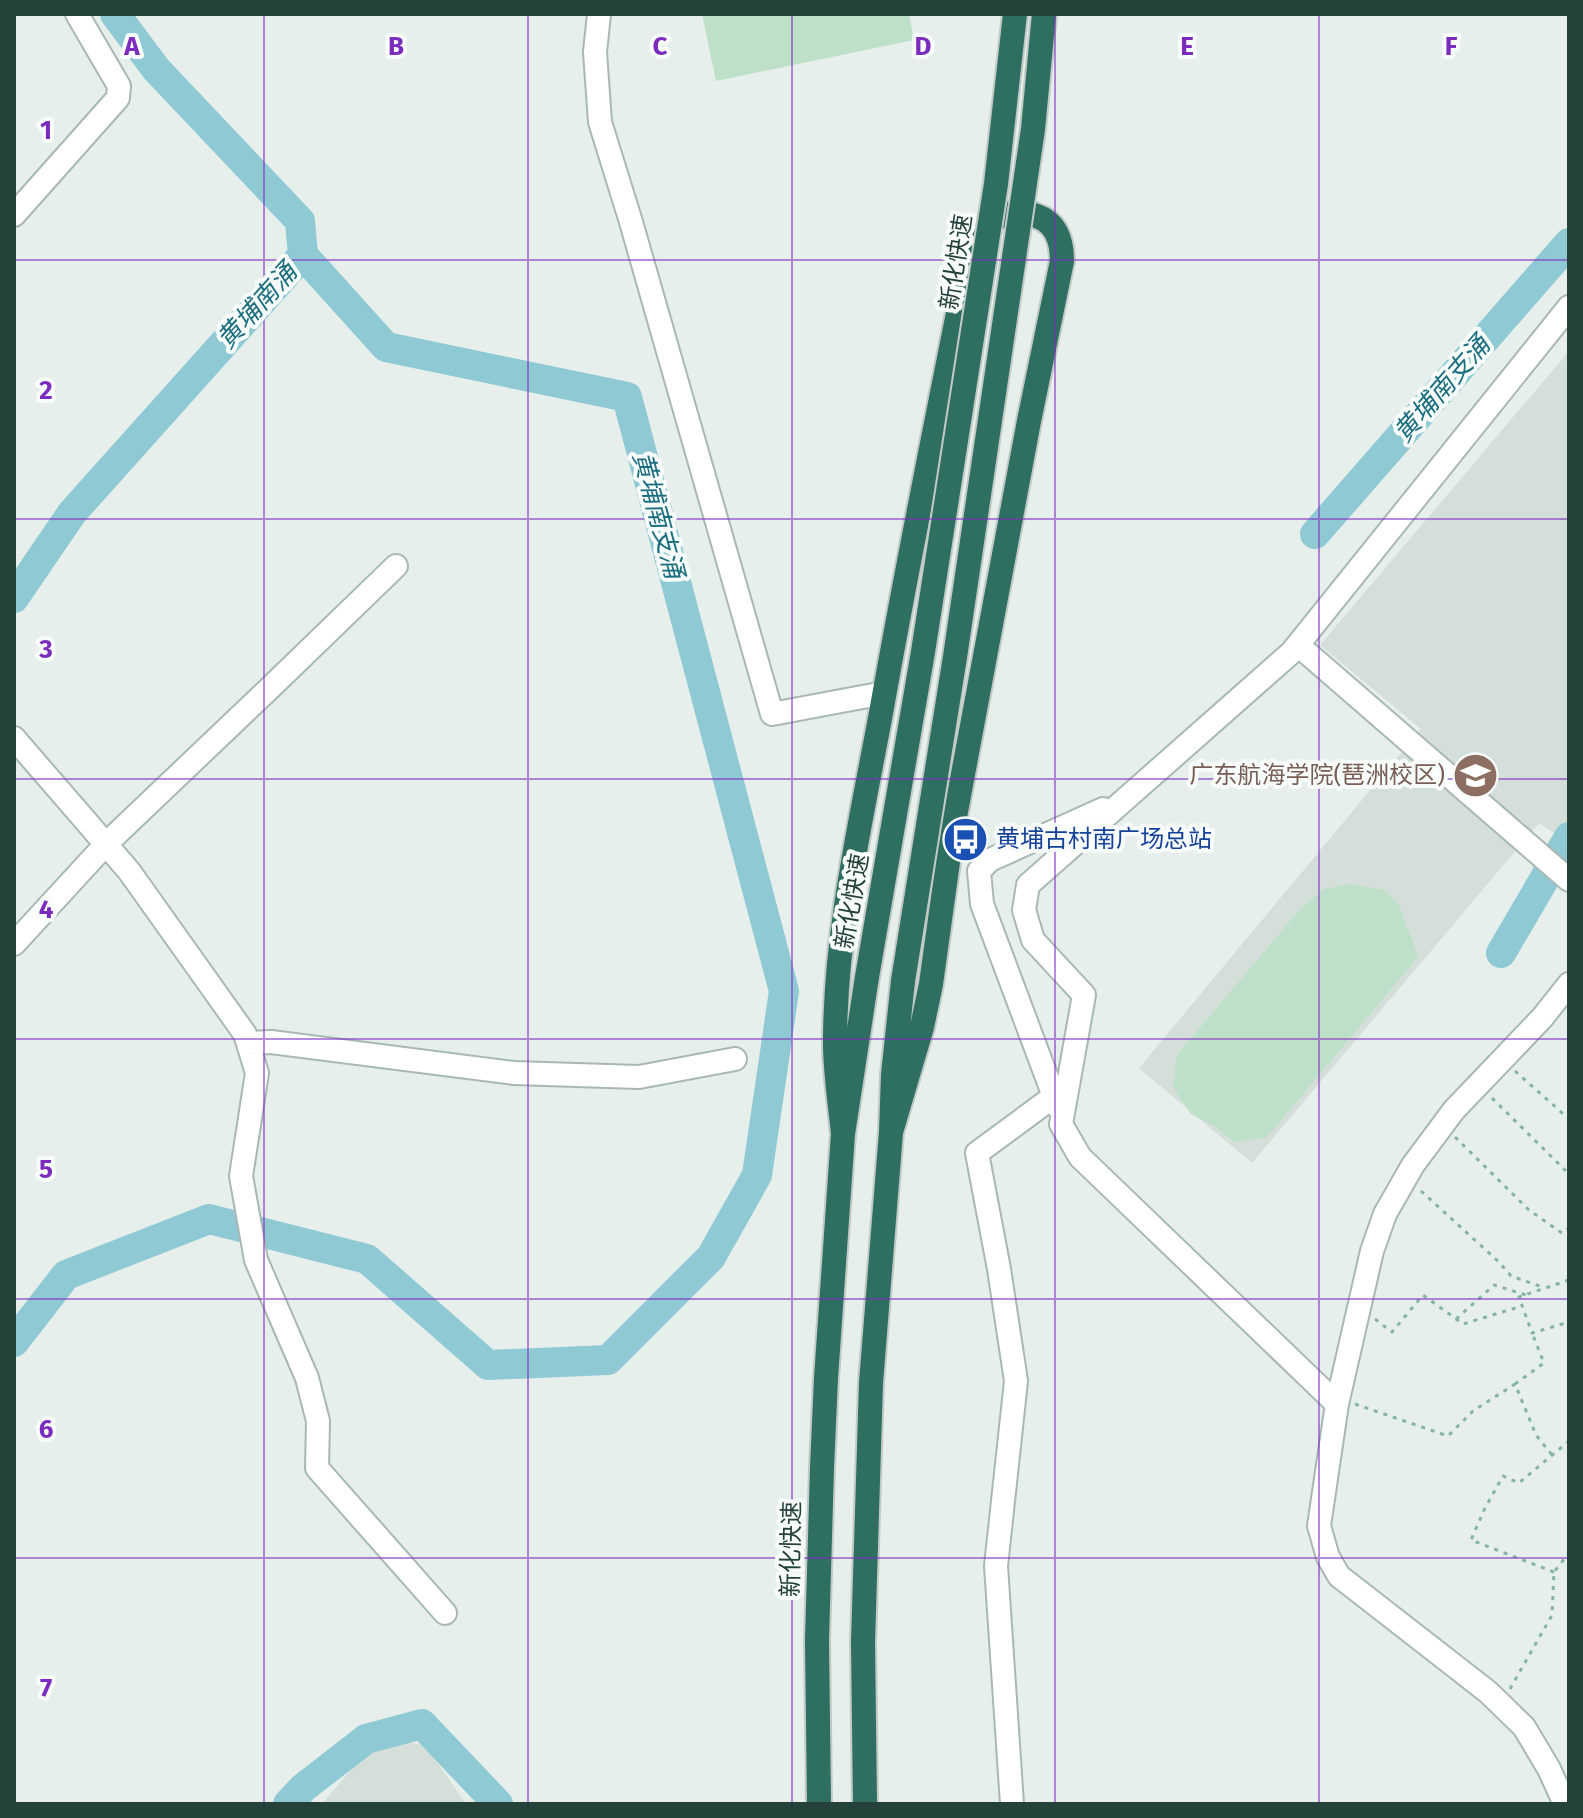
<svg xmlns="http://www.w3.org/2000/svg" width="1583" height="1818" viewBox="0 0 1583 1818" font-family="'Fira Sans','Noto Sans SC',sans-serif">
<style>
.built{fill:#d4dfda}
.green{fill:#bfe0c8}
.lines{fill:none;stroke-linecap:round;stroke-linejoin:round}
.river{stroke:#8ec9d4;stroke-width:30}
.minor-casing{stroke:#a8b8b2;stroke-width:26}
.highway-casing{stroke:#c2cac8;stroke-width:28}
.path{stroke:#86b3a5;stroke-width:3;stroke-dasharray:4 6;stroke-linecap:butt}
.minor{stroke:#fff;stroke-width:22}
.highway{stroke:#2f6f62;stroke-width:24}
.highway-bridge-casing{stroke:#c2cac8;stroke-width:28;stroke-linecap:butt}
.highway-bridge{stroke:#2f6f62;stroke-width:24}
.grid{fill:none;stroke:#7b2cbf;stroke-width:2;stroke-opacity:0.55}
.labels{text-anchor:middle;dominant-baseline:central;stroke-width:8;stroke-linejoin:round;paint-order:stroke}
.street-label{font-size:24px;fill:#24423a;stroke:#f7fbf9}
.education-label{font-size:24px;fill:#785e54;stroke:#f7fbf9;text-anchor:end}
.transit-label{font-size:24px;fill:#164399;stroke:#f7fbf9;text-anchor:start}
.water-label{font-size:26px;font-style:italic;fill:#1c6f80;stroke:#f7fbf9}
.grid-label{font-size:26px;text-anchor:middle;font-weight:bold;fill:#7b2cbf;stroke:#f7fbf9;stroke-width:8;stroke-linejoin:round;paint-order:stroke}
</style>
<rect width="100%" height="100%" fill="#e6efeb"/>
<path class="built" d="M1569 351V843L1539 823 1252 1163 1139 1068 1421 729 1320 645Z
M389 1738 426 1746 466 1804H322L368 1750Z"/>
<path class="green" d="M702 14H909L914 40 716 81Z
M1351 884 1385 890 1399 905 1418 957 1267 1137 1234 1142 1216 1127 1191 1114 1173 1087 1177 1055 1301 908 1324 889Z"/>
<g class="lines">
<path class="river" d="M1315 534 1569 243
M14 598 72 513 303 255 300 221 156 69 115 14
M1501 953 1569 837
M14 1342 66 1275 209 1219 367 1259 488 1365 608 1360 711 1257 757 1175 784 991 627 397 386 347 303 255
M288 1804 303 1788 366 1739 422 1724 498 1804"/>
<defs>
<path id="minor" d="M599 14 595 52 600 122 631 222 772 714 884 693
M14 215 118 98 119 86 77 14
M1298 645 1569 880
M14 738 129 871 245 1034 257 1073 241 1176 256 1260 307 1378 318 1421 317 1468 445 1613
M14 944 106 844 273 685 396 566
M248 1043 271 1042 514 1073 639 1077 735 1059
M1058 1107 982 904 979 871 990 860 1103 809
M1337 1404 1372 1251 1385 1214 1413 1165 1454 1110 1542 1018 1569 984
M1012 1804 996 1566 1016 1381 999 1269 977 1153 1053 1097
M1565 1804 1549 1769 1524 1727 1488 1692 1339 1576 1328 1557 1319 1526 1337 1404 1080 1157 1061 1124 1084 995 1033 940 1024 910 1028 885 1292 652 1569 307"/>
<path id="highway" d="M843 1134C840 1103 835 1073 835 1043 835 932 861 821 881 713 908 560 939 407 970 254L991 219C999 217 1009 213 1017 213 1049 213 1062 231 1062 261L1029 421 952 833 931 984 922 1027 891 1132
M819 1804 817 1640 822 1468 826 1378 843 1134 867 977
M865 1804 863 1642 871 1383 891 1132 893 1075 903 981"/>
</defs>
<use href="#minor" class="minor-casing"/>
<use href="#highway" class="highway-casing"/>
<path class="path" d="M1515 1071 1569 1119
M1492 1098 1569 1174
M1455 1137 1529 1210 1562 1233 1569 1228
M1421 1191 1499 1262 1511 1276 1545 1288
M1569 1280 1519 1297 1532 1333 1569 1322
M1375 1319 1392 1332 1423 1295 1463 1324 1522 1306
M1456 1319 1494 1285 1526 1295
M1515 1384 1544 1363 1532 1333
M1355 1404 1448 1436 1473 1411 1515 1384 1536 1435 1552 1455
M1554 1572 1471 1540 1485 1508 1503 1476 1519 1483 1569 1441
M1510 1689 1552 1615 1554 1572 1569 1553"/>
<use href="#minor" class="minor"/>
<use href="#highway" class="highway"/>
<defs>
<path id="highway-bridge" d="M867 977 923 652 996 184 1015 14
M903 981 955 657 1033 129 1044 14"/>
</defs>
<use href="#highway-bridge" class="highway-bridge-casing"/>
<use href="#highway-bridge" class="highway-bridge"/>
</g>
<path class="grid" d="M264 14V1804M528 14V1804M792 14V1804M1055 14V1804M1319 14V1804M14 260H1569M14 519H1569M14 779H1569M14 1039H1569M14 1299H1569M14 1558H1569"/>
<defs>
<symbol id="university-disc" viewBox="-11 -11 22 22"><circle r="9.5" fill="#8d6e63" stroke="#f7fbf9"/><path d="M0-5L7-2L0 1L-7-2ZM-4 1L0 2.5L4 1V4Q0 6-4 4Z" fill="#fff"/></symbol>
<symbol id="bus-disc" viewBox="-11 -11 22 22"><circle r="9.5" fill="#1a4fb4" stroke="#f7fbf9"/><path d="M-5-6H5V4H4V6H2V4H-2V6H-4V4H-5ZM-3.5-4V0h7V-4ZM-3.5 1.2v1.5H-2V1.2ZM2 1.2v1.5H3.5V1.2Z" fill="#fff"/></symbol>
</defs>
<g fill-rule="evenodd">
<use href="#university-disc" x="1450" y="750" width="51" height="51"/>
<use href="#bus-disc" x="940" y="814" width="51" height="51"/>
</g>
<g class="labels">
<g class="street-label">
<text transform="translate(956 262) rotate(-81)">新化快速</text>
<text transform="translate(852 901) rotate(-80)">新化快速</text>
<text transform="translate(791 1549) rotate(-89)">新化快速</text>
</g>
<g class="education-label">
<text x="1445" y="775">广东航海学院(琶洲校区)</text>
</g>
<g class="transit-label">
<text x="996" y="839">黄埔古村南广场总站</text>
</g>
<g class="water-label">
<text transform="translate(257 306) rotate(-48)">黄埔南涌</text>
<text transform="translate(1442 389) rotate(-49)">黄埔南支涌</text>
<text transform="translate(658 515) rotate(75)">黄埔南支涌</text>
</g>
</g>
<g class="grid-label">
<text x="132" y="55">A</text>
<text x="396" y="55">B</text>
<text x="660" y="55">C</text>
<text x="923" y="55">D</text>
<text x="1187" y="55">E</text>
<text x="1451" y="55">F</text>
<text x="46" y="139">1</text>
<text x="46" y="399">2</text>
<text x="46" y="658">3</text>
<text x="46" y="918">4</text>
<text x="46" y="1178">5</text>
<text x="46" y="1438">6</text>
<text x="46" y="1697">7</text>
</g>
<rect width="1583" height="1818" fill="none" stroke="#24423a" stroke-width="32"/>
</svg>
